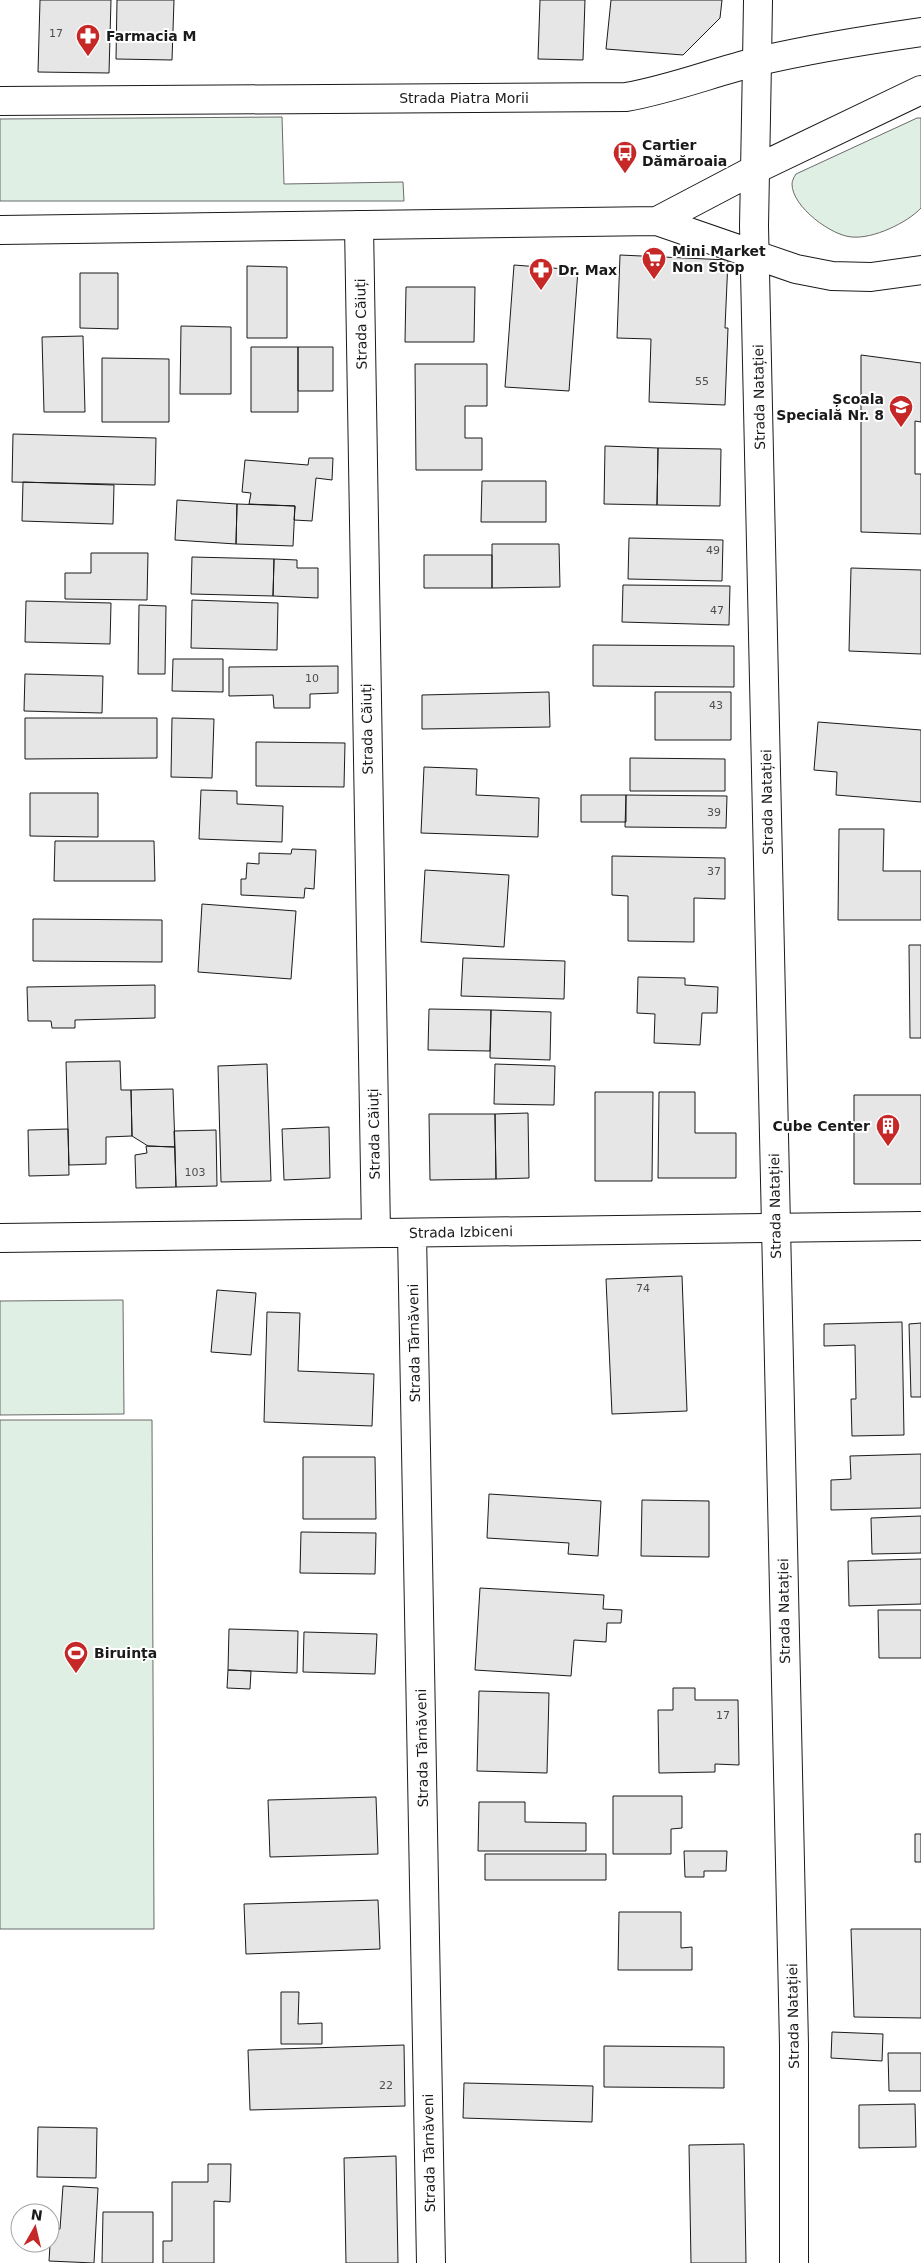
<svg xmlns="http://www.w3.org/2000/svg" width="921" height="2263" viewBox="0 0 921 2263" font-family="'DejaVu Sans',sans-serif">
<style>
.green{fill:#e0efe3;stroke:#6a6a6a}
.building{fill:#e6e6e6;stroke:#1a1a1a}
.lines{fill:none;stroke-linecap:round;stroke-linejoin:round}
.minor-casing{stroke:#1a1a1a;stroke-width:30}
.tertiary-casing{stroke:#1a1a1a;stroke-width:30}
.minor{stroke:#fff;stroke-width:28}
.tertiary{stroke:#fff;stroke-width:28}
.labels{text-anchor:middle;dominant-baseline:central;stroke-width:4;stroke-linejoin:round;paint-order:stroke}
.number-label{font-size:11px;fill:#4d4d4d}
.poi-label{font-size:14px;font-weight:bold;fill:#1a1a1a;stroke:#fff;text-anchor:start}
.street-label{font-size:14px;fill:#1a1a1a;stroke:#fff}
</style>
<rect width="100%" height="100%" fill="#fff"/>
<path class="green" d="M282 117 284 184 403 182 404 201H0V119Z
M917 118H921V208C907 223 873 239 852 237 832 236 792 207 792 184 792 181 794 177 796 174Z
M123 1300 124 1414 0 1415V1301Z
M0 1420H152L154 1929H0Z"/>
<path class="building" d="M40 0H111L109 73 38 72Z
M117 0H174L172 60 116 59Z
M540 0H585L583 60 538 59Z
M611 0H722L720 18 683 55 606 49Z
M620 255 728 260 725 328H728L725 405 649 402 651 339 617 338Z
M514 265 578 270 569 391 505 387Z
M247 266 287 267V338H247Z
M80 273H118V329L80 328Z
M406 287H475L474 342H405Z
M181 326 231 327V394H180Z
M83 336 85 412H44L42 337Z
M251 347H298V412H251Z
M298 347H333V391H298Z
M861 355 921 363V422L915 421V474H921V534L861 532Z
M102 358 169 359V422H102Z
M415 364H487V406H465V438H482V470H416Z
M13 434 156 438 155 485 12 482Z
M605 446 658 448 657 505 604 504Z
M658 448 721 449 720 506 657 505Z
M309 458H333L332 480 316 478 312 521 294 520 295 506 249 504 251 493 242 492 245 460 308 465Z
M482 481H546V522H481Z
M23 482 114 485 113 524 22 521Z
M177 500 237 504 236 544 175 540Z
M237 504 295 506 293 546 236 544Z
M629 538 723 540 722 581 628 579Z
M492 544H559L560 587 492 588Z
M91 553H148L147 600 65 599V573H91Z
M424 555H492V588H424Z
M192 557 274 559 273 596 191 594Z
M274 559 297 560V568H318V598L273 596Z
M851 568 921 570V654L849 651Z
M623 585 730 586 729 625 622 622Z
M192 600 278 603 277 650 191 648Z
M26 601 111 603 110 644 25 642Z
M139 605 166 606 165 674H138Z
M593 645 734 646V687L593 686Z
M173 659H223V692L172 691Z
M338 666V693L310 694V708H274L273 695 229 696V667Z
M25 674 103 676 102 713 24 711Z
M549 692 550 727 422 729V695Z
M655 692H731V740H655Z
M25 718H157V758L25 759Z
M172 718 214 719 212 778 171 777Z
M818 722 921 730V802L836 795 837 772 814 770Z
M256 742 345 743 344 787 256 786Z
M630 758 725 759V791H630Z
M424 767 477 769 476 795 539 798 538 837 421 833Z
M201 790 237 791V804L283 806 282 842 199 839Z
M30 793H98V837L30 836Z
M581 795H626V822H581Z
M626 795 727 796 726 828 625 827Z
M839 829H884L883 871H921V920H838Z
M55 841H154L155 881H54Z
M292 849 316 850 314 889 305 888 304 898 241 895V879H246L247 863 259 864V853L291 854Z
M612 856 725 858V899L694 898V942L628 941V896L612 895Z
M425 870 509 875 504 947 421 942Z
M202 904 296 911 291 979 198 972Z
M33 919 162 920V962L33 961Z
M909 945H921V1038H910Z
M463 958 565 961 564 999 461 996Z
M638 977 685 978V985L718 987 717 1013H702L700 1045 654 1043 655 1014 637 1013Z
M155 985V1018L75 1020V1028H52L51 1021H28L27 987Z
M429 1009 491 1010 490 1051 428 1050Z
M491 1010 551 1012 550 1060 490 1058Z
M120 1061 121 1090H131L132 1136 106 1137V1164L69 1165 66 1062Z
M267 1064 271 1181 221 1182 218 1066Z
M495 1064 555 1066 554 1105 494 1104Z
M173 1089 175 1147 148 1146 132 1136 131 1090Z
M595 1092H653L652 1181H595Z
M659 1092H695V1133H736V1178H658Z
M854 1095H921V1184H854Z
M528 1113 529 1178 496 1179 495 1114Z
M429 1114H495L496 1179 430 1180Z
M329 1127 330 1178 284 1180 282 1129Z
M68 1129 69 1175 29 1176 28 1130Z
M216 1130 217 1186 176 1187 174 1131Z
M146 1146 175 1147 176 1187 136 1188 135 1155 147 1153Z
M682 1276 687 1411 612 1414 606 1279Z
M217 1290 256 1293 251 1355 211 1352Z
M267 1312 300 1313 298 1371 374 1374 372 1426 264 1422Z
M902 1322 904 1435 852 1436 851 1399H856L855 1345 824 1346V1324Z
M921 1323V1397H911L909 1324Z
M921 1454V1508L831 1510V1480L851 1479 850 1456Z
M303 1457H375L376 1519H303Z
M489 1494 601 1501 598 1556 568 1554 569 1543 487 1538Z
M642 1500 709 1501V1557L641 1556Z
M921 1516V1553L872 1554 871 1518Z
M301 1532 376 1533 375 1574 300 1573Z
M921 1559V1604L849 1606 848 1561Z
M480 1588 604 1595 603 1609 622 1610 621 1623H607L606 1642 574 1640 571 1676 475 1670Z
M878 1610H921V1658H879Z
M229 1629 298 1631 297 1673 228 1670Z
M304 1632 377 1634 375 1674 303 1672Z
M228 1670 251 1671 250 1689 227 1688Z
M673 1688H695V1700H738L739 1765 715 1764V1772L659 1773 658 1710H673Z
M479 1691 549 1693 547 1773 477 1771Z
M613 1796H682V1828L671 1829V1854H613Z
M376 1797 378 1854 270 1857 268 1800Z
M479 1802H525V1822L586 1823V1851H478Z
M915 1834H921V1862H915Z
M684 1851H727L726 1871H704V1877H685Z
M485 1854H606V1880H485Z
M378 1900 380 1949 246 1954 244 1904Z
M619 1912H681V1948L692 1947V1970H618Z
M851 1929H921V2018L854 2017Z
M281 1992H299L298 2024 322 2023V2044H281Z
M832 2032 883 2034 882 2061 831 2058Z
M404 2045 405 2106 250 2110 248 2050Z
M604 2046 724 2047V2088L604 2087Z
M888 2053H921V2091H889Z
M464 2083 593 2086 592 2122 463 2118Z
M915 2104 916 2147 859 2148V2105Z
M38 2127 97 2128 96 2178 37 2177Z
M744 2144 746 2263H691L689 2145Z
M396 2156 398 2263H346L344 2158Z
M208 2164H231L230 2202 214 2201V2263H163V2241H172V2182H208Z
M63 2186 98 2188 94 2263 49 2261 51 2229H60Z
M103 2212H153V2263H102Z"/>
<g class="lines">
<defs>
<path id="minor" d="M757 62 758 0
M359 225 376 1233
M412 1233 431 2263
M0 1238 921 1226"/>
<path id="tertiary" d="M757 62 754 226 794 2045V2263
M0 101 626 97C672 89 714 72 759 61 813 48 866 40 921 32
M657 221 754 170 921 90
M0 230 657 221 796 269 832 276 871 277 921 270"/>
</defs>
<use href="#minor" class="minor-casing"/>
<use href="#tertiary" class="tertiary-casing"/>
<use href="#minor" class="minor"/>
<use href="#tertiary" class="tertiary"/>
</g>
<defs>
<symbol id="pharmacy-pin" viewBox="-11 -11 22 30"><path d="M0 17L-7.5 6A9.5 9.5 0 1 1 7.5 6Z" fill="#c62828" stroke="#fff"/><path d="M-2-6h4v4h4v4h-4v4h-4v-4h-4v-4h4Z" fill="#fff"/></symbol>
<symbol id="bus-pin" viewBox="-11 -11 22 30"><path d="M0 17L-7.5 6A9.5 9.5 0 1 1 7.5 6Z" fill="#c62828" stroke="#fff"/><path d="M-5-6H5V4H4V6H2V4H-2V6H-4V4H-5ZM-3.5-4V0h7V-4ZM-3.5 1.2v1.5H-2V1.2ZM2 1.2v1.5H3.5V1.2Z" fill="#fff"/></symbol>
<symbol id="supermarket-pin" viewBox="-11 -11 22 30"><path d="M0 17L-7.5 6A9.5 9.5 0 1 1 7.5 6Z" fill="#c62828" stroke="#fff"/><path d="M-6-5.5h2.5l.6 2H6L4.5 2H-2.5L-4.4-4H-6ZM-1.5 3.2a1.3 1.3 0 1 0 .1 0ZM3 3.2a1.3 1.3 0 1 0 .1 0Z" fill="#fff"/></symbol>
<symbol id="school-pin" viewBox="-11 -11 22 30"><path d="M0 17L-7.5 6A9.5 9.5 0 1 1 7.5 6Z" fill="#c62828" stroke="#fff"/><path d="M0-5L7-2L0 1L-7-2ZM-4 1L0 2.5L4 1V4Q0 6-4 4Z" fill="#fff"/></symbol>
<symbol id="building-pin" viewBox="-11 -11 22 30"><path d="M0 17L-7.5 6A9.5 9.5 0 1 1 7.5 6Z" fill="#c62828" stroke="#fff"/><path d="M-4-6H4V6H1V3H-1V6H-4ZM-2.5-4.3h1.7v1.8h-1.7ZM.8-4.3h1.7v1.8H.8ZM-2.5-1h1.7V.8h-1.7ZM.8-1h1.7V.8H.8Z" fill="#fff"/></symbol>
<symbol id="stadium-pin" viewBox="-11 -11 22 30"><path d="M0 17L-7.5 6A9.5 9.5 0 1 1 7.5 6Z" fill="#c62828" stroke="#fff"/><path d="M0-5a6.5 5 0 1 0 0 10a6.5 5 0 1 0 0-10ZM-3.5-1.8h7v3.6h-7Z" fill="#fff"/></symbol>
</defs>
<g fill-rule="evenodd">
<use href="#pharmacy-pin" x="74" y="22" width="28" height="38"/>
<use href="#bus-pin" x="611" y="139" width="28" height="38"/>
<use href="#supermarket-pin" x="640" y="245" width="28" height="38"/>
<use href="#pharmacy-pin" x="527" y="256" width="28" height="38"/>
<use href="#school-pin" x="887" y="393" width="28" height="38"/>
<use href="#building-pin" x="874" y="1112" width="28" height="38"/>
<use href="#stadium-pin" x="62" y="1639" width="28" height="38"/>
</g>
<g class="labels">
<g class="number-label">
<text x="56" y="33">17</text>
<text x="702" y="381">55</text>
<text x="713" y="550">49</text>
<text x="717" y="610">47</text>
<text x="312" y="678">10</text>
<text x="716" y="705">43</text>
<text x="714" y="812">39</text>
<text x="714" y="871">37</text>
<text x="195" y="1172">103</text>
<text x="643" y="1288">74</text>
<text x="723" y="1715">17</text>
<text x="386" y="2085">22</text>
</g>
<g class="poi-label">
<text x="106" y="36">Farmacia M</text>
<text x="642" y="145">Cartier<tspan x="642" dy="16">Dămăroaia</tspan></text>
<text x="672" y="251">Mini Market<tspan x="672" dy="16">Non Stop</tspan></text>
<text x="558" y="270">Dr. Max</text>
<text x="884" y="399" text-anchor="end">Școala<tspan x="884" dy="16">Specială Nr. 8</tspan></text>
<text x="870" y="1126" text-anchor="end">Cube Center</text>
<text x="94" y="1653">Biruința</text>
</g>
<g class="street-label">
<text x="464" y="98">Strada Piatra Morii</text>
<text transform="translate(361 324) rotate(-91)">Strada Căiuți</text>
<text transform="translate(759 397) rotate(-91)">Strada Natației</text>
<text transform="translate(367 729) rotate(-91)">Strada Căiuți</text>
<text transform="translate(767 802) rotate(-91)">Strada Natației</text>
<text transform="translate(374 1134) rotate(-91)">Strada Căiuți</text>
<text transform="translate(775 1206) rotate(-91)">Strada Natației</text>
<text transform="translate(461 1232) rotate(-1)">Strada Izbiceni</text>
<text transform="translate(414 1343) rotate(-91)">Strada Târnăveni</text>
<text transform="translate(784 1611) rotate(-91)">Strada Natației</text>
<text transform="translate(422 1748) rotate(-91)">Strada Târnăveni</text>
<text transform="translate(793 2016) rotate(-91)">Strada Natației</text>
<text transform="translate(429 2153) rotate(-91)">Strada Târnăveni</text>
</g>
</g>
<g transform="translate(35 2228) rotate(8)"><circle r="24" fill="#ffffff" stroke="#a3a3a3"/>
<path d="M0-4L9 19L0 12L-9 19Z" fill="#c62828"/>
<text y="-8" font-size="14" font-weight="bold" text-anchor="middle" fill="#1a1a1a">N</text>
</g>
</svg>
